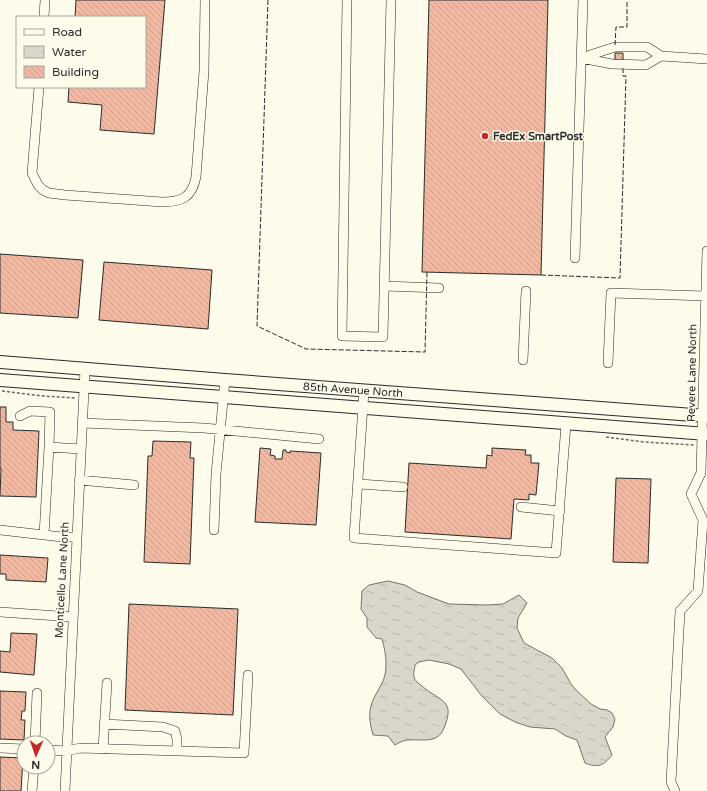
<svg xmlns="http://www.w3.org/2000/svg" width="707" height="791" viewBox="0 0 707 791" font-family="'Varela Round',sans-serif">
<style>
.water{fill:url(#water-ripples);stroke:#74746e}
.building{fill:url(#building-back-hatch);stroke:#2b2b2b}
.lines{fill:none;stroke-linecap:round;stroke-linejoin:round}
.minor-casing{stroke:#2b2b2b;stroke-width:10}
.major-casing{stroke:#2b2b2b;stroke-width:14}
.path{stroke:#6a6964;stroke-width:1.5;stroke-dasharray:3 2;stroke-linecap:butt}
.minor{stroke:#fdfbea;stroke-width:9}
.major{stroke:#fdfbea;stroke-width:12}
.fence{stroke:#2b2b2b;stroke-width:1;stroke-dasharray:5 2;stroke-linecap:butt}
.poi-dot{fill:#c62828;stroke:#fdfbea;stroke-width:1.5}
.labels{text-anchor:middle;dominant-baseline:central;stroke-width:3;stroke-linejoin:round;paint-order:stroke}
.poi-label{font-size:11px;font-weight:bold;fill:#2b2b2b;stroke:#fdfbea;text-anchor:start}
.street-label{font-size:11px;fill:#2b2b2b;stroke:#fdfbea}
</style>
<defs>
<pattern id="water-ripples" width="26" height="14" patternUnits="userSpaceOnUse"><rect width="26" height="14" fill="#d8d7c9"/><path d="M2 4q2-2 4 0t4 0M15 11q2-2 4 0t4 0" fill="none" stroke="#bab9ad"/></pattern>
<pattern id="building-back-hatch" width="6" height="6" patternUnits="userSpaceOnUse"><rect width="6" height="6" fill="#f2b8a0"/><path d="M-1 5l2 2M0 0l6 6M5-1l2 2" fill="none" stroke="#d09e8a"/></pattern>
</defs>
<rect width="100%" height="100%" fill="#fdfbea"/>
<path class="water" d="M388 581 405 585 417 592 449 604 487 605 503 604 519 595 527 603 518 618 517 628 524 643 552 658 562 668 571 684 577 691 591 704 600 709 607 710 612 713 615 719 613 727 605 737 612 755C603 766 598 768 585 763L577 740 566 736 555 729 530 727 515 722 500 714 481 695 461 669 449 664 429 660 419 662 415 665C415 668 413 673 414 677 415 681 418 683 422 686 440 702 456 699 444 728 438 744 423 739 409 740 404 740 400 742 395 745L388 736 373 735C371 727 369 719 370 711 371 701 377 693 381 685 389 672 386 653 382 639L376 638 367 627V618L361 609 362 591 369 585Z"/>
<path class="building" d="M76 0H165L154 134 100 130 102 105 68 102 69 87H145V17H75Z
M429 0H548L541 275 422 272Z
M615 53H623V60H615Z
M0 254 83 260 78 318 0 313Z
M104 262 212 270 208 329 99 320Z
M0 407H6V422H13V430L39 431 36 497 0 496 1 468H0Z
M153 441 191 442 190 458H194L190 564 144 562 148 456H152Z
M260 448 271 449 270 455 275 456V459H282L283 450H286V452L290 453V451L321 453 316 525 255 522Z
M492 448 526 450 525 455H531V463H539L536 495 529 494V500L514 499 511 539 405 532 409 463 486 468 487 455 492 456Z
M616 478 651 479 648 563 613 562Z
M0 555 48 558 46 582 6 580V574H0Z
M129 604 238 609 233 715 125 710Z
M11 633 37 634 34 675 0 672V651L10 652Z
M0 691 26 692 25 711H22L21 720H25L24 740 0 739Z
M0 757 23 758 21 791H0Z"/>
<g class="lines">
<defs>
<path id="minor" d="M347 0 342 336 383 337 391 0
M44 17 45 0
M581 58 615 47H647L661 56 707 59
M581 58 612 64 646 65 661 56
M39 87 32 173 38 185 43 190 49 193 65 195 162 202C181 202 192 198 196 177L204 71 205 0
M575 258 583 0
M384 286 439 288
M523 360 526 291
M608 363 611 293 706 296
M364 391 354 538 556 553 566 424
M20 416 30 411 50 412 49 447 81 449
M82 423 204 428 319 439
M79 480 134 485
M359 484 403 487
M521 507 560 511
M0 530 62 537H76
M214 530 216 474 225 380
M44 535 49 447
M0 612 73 617
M104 724 163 727 175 731 177 739V751
M35 743 37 693
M0 748 24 749
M103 749 107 683
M48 750 67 751 80 748 244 753 248 675
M32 791 34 767
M65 791 85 369
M675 791 671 782 680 611 698 591 703 520 691 494 701 473 707 251"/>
<path id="major" d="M0 362 225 380 707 416
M0 380 707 434"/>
</defs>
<use href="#minor" class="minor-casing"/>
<use href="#major" class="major-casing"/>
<path class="path" d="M2 391 43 396 76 398
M606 437 644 442 694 445"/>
<use href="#minor" class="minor"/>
<use href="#major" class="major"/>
<path class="fence" d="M268 0 257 326 306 349 425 352 427 272
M615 45 616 27H627V0
M541 275 620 278 626 76H623V66"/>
</g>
<circle class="poi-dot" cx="485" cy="136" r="4"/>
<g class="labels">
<g class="poi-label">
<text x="493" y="136">FedEx SmartPost</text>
</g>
<g class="street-label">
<text transform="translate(692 373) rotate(-89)">Revere Lane North</text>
<text transform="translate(353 390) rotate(4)">85th Avenue North</text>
<text transform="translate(62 580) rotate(-87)">Monticello Lane North</text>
</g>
</g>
<rect x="16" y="16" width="130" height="72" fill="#fdfbea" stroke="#a9a89e"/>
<rect x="24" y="29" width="20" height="6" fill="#fdfbea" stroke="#a9a89e"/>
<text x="52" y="36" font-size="12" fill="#2b2b2b">Road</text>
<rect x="24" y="46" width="20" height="12" fill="url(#water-ripples)" stroke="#a9a89e"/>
<text x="52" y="56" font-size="12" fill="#2b2b2b">Water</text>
<rect x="24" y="66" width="20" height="12" fill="url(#building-back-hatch)" stroke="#a9a89e"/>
<text x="52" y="76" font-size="12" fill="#2b2b2b">Building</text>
<g transform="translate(36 755) rotate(182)"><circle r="19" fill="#fdfbea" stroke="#a9a89e"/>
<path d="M0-3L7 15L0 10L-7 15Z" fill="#c62828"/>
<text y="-6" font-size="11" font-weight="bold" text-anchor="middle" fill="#2b2b2b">N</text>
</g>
</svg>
